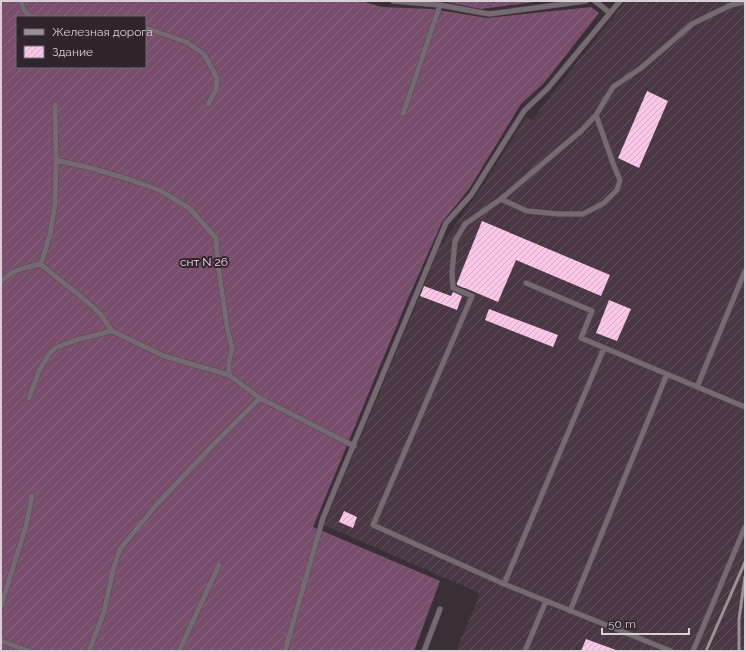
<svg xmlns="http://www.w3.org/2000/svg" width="746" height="652" viewBox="0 0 746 652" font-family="Raleway,sans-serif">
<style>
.industrial{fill:url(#industrial-furrows)}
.garden{fill:url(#garden-furrows);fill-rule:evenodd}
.building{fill:url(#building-hatch)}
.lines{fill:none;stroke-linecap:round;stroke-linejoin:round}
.lane-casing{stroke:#554b52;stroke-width:6}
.lane{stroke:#776972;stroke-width:5}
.rail{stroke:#9a9096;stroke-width:3}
.labels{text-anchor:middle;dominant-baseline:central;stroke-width:4;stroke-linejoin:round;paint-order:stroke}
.park-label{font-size:12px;fill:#fed3f0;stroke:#31252d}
</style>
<defs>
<pattern id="industrial-furrows" width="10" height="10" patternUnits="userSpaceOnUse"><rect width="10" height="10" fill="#493743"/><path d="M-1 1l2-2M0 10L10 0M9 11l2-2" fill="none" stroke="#62535d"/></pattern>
<pattern id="garden-furrows" width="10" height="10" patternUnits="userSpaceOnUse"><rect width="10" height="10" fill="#794d6c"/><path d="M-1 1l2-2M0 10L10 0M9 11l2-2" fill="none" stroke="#8b6680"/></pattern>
<pattern id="building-hatch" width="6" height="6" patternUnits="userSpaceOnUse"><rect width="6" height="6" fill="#fac7e9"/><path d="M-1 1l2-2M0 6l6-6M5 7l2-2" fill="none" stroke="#d5acc7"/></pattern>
</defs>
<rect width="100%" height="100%" fill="#3b2f37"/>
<path class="industrial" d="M626 1H745V651H456L479 596V593L324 525 424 286 439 248 484 184 526 117 532 120 573 67Z"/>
<path class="garden" d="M1 1H361L382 7 432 9 487 18 591 7 599 13 544 83 521 104 469 189 442 222 407 301 313 527 440 581 414 651H1ZM17 17H145V67H17Z
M441 1H543L481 9Z"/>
<path class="building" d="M647 91 668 101 639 168 618 158Z
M482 221 610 275 601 296 516 260 498 302 465 288H464L457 285V283Z
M424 286 451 296 453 292 462 296 457 310 420 296Z
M609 300 631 309 617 341 596 333Z
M489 309 558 335 553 347 485 320Z
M344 511 357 517 353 528 339 522Z
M586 639 616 650V651H581Z"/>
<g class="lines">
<defs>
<path id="lane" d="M21 1C23 9 25 14 33 17
M393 1 440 5 489 14 586 1
M595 1 610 13
M145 29H149L186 42 204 54 217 78 216 90 208 104
M403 114 440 5
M56 160 91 168 128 179 159 190 189 208 216 238 218 265 227 327 232 348 229 362V375
M501 199 527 211 559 214H583L604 203 617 190 620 180 614 166 596 115
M41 264 50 234 55 204 56 160 55 105
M1 282C10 270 27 267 41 264 60 282 84 296 101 315 105 320 108 326 112 331
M526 283 592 311 581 338 745 407
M697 387 745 271
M29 398 39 371 49 354 55 348 76 340 112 331 164 356 229 375 260 398 354 446
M504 584 604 348
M1 606 26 526 32 496
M570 611 667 374
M1 641 29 651
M89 651 104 612 113 570 120 549 157 504 214 444 260 398
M179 651 219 565
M285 651 323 518 446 223 471 195 524 111 548 88 620 1
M424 651 440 609
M525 651 546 601
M671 651 504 584 373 525 472 296 453 288 452 273 455 241 465 224 501 199 581 131 596 115 613 87 641 68 692 24 731 5 745 2
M693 651 745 527"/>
</defs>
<use href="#lane" class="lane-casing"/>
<use href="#lane" class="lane"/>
<path class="rail" d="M706 651 745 562
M739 651V619L745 577"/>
</g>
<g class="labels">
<g class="park-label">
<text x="204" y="262">снт N 26</text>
</g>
</g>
<rect width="746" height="652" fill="none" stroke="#d8d0d5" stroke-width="4"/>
<rect x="16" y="16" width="130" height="52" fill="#31252d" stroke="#746970"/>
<rect x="24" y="29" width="20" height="6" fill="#9a9096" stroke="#746970"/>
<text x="52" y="36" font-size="12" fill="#d8d0d5">Железная дорога</text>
<rect x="24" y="46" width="20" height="12" fill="url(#building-hatch)" stroke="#746970"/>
<text x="52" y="56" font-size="12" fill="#d8d0d5">Здание</text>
<path d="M602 628v6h87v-6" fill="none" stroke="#d8d0d5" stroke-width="2"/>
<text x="608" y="628" font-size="12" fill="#d8d0d5" stroke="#31252d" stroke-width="3" paint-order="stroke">50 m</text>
</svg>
